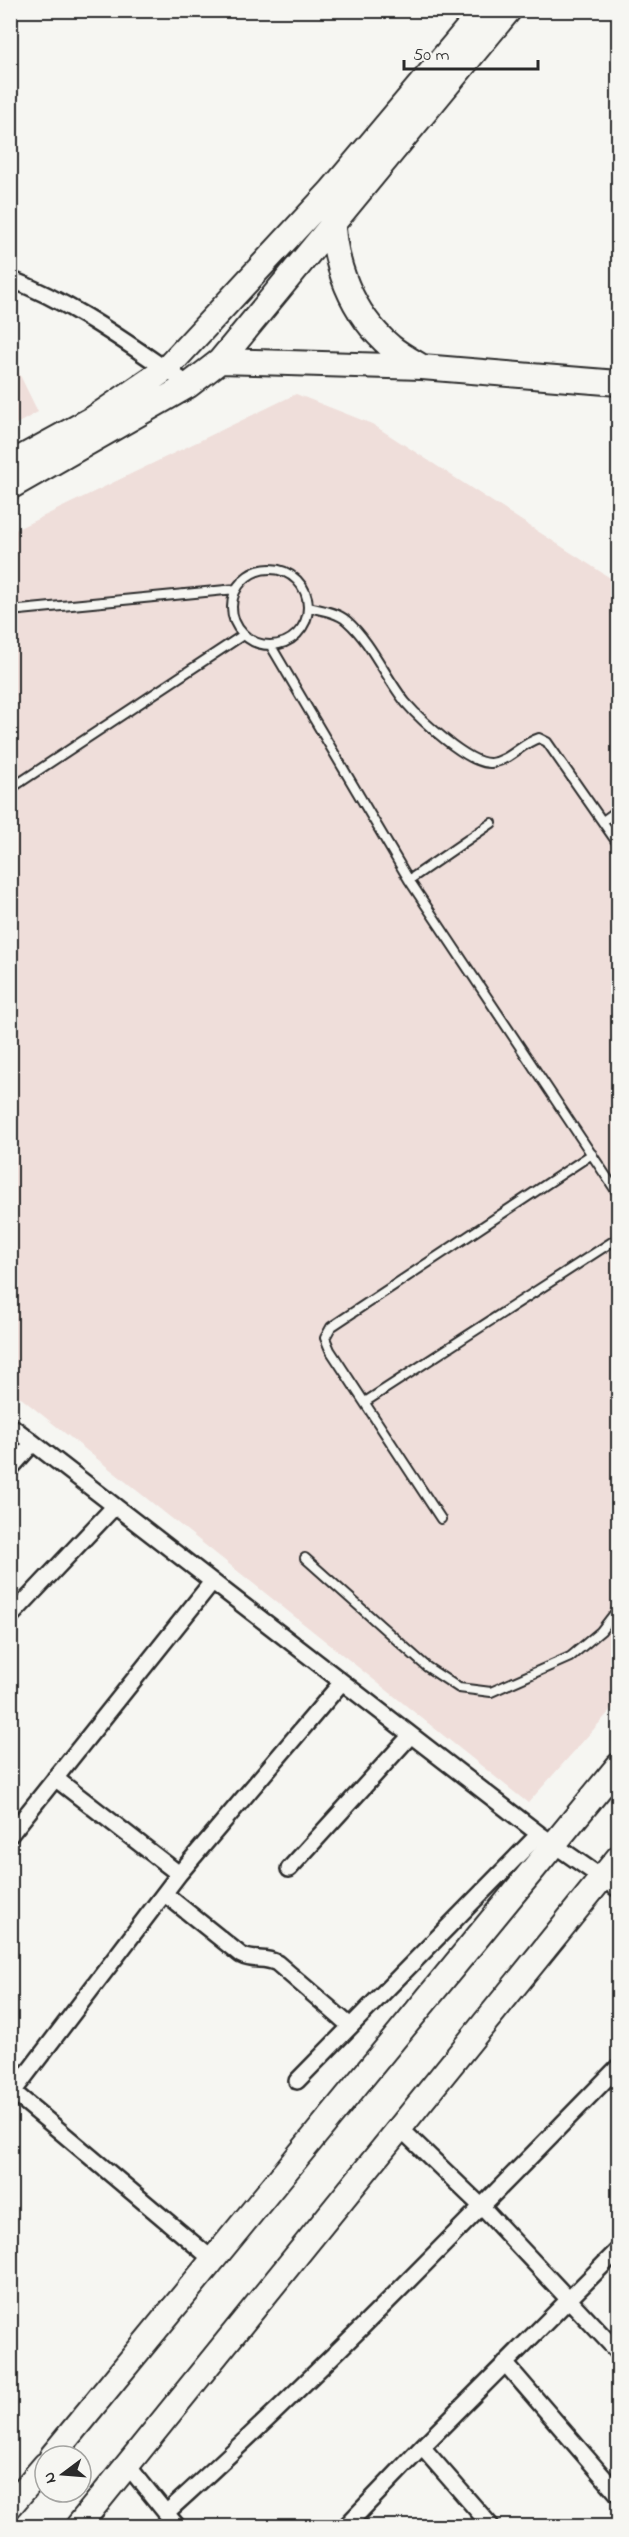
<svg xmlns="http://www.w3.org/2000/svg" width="629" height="2537" viewBox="0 0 629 2537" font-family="'Indie Flower',sans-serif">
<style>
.built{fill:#efdeda}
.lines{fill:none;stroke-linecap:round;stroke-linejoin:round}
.lane-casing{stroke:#2b2b2b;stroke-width:12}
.street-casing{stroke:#2b2b2b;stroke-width:20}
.primary-casing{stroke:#2b2b2b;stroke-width:28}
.lane{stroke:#f6f6f2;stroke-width:8}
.street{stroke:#f6f6f2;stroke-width:15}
.primary{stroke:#f6f6f2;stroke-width:24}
</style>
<rect width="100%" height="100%" fill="#f6f6f2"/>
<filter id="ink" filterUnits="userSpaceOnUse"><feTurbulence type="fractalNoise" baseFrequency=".0167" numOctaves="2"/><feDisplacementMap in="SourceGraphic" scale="12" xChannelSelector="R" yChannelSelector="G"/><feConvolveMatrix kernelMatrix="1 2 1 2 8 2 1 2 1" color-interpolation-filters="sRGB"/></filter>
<g filter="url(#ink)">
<path class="built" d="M11 362 16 367 38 412 11 427Z
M296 394 372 424 618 583V1702L528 1803 11 1390V532Z"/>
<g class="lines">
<defs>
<path id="lane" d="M232 607a38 38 0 1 1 76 0a38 38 0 1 1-76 0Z
M308 607C320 610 337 612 347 621 372 643 385 677 406 703 420 719 469 765 491 763 509 761 522 743 539 738L547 742 618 844
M10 611 236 589
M271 646 409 880 618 1194
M10 789 243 635
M603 821 618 810
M409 880 492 823
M365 1402 618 1238
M441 1519 330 1350 325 1338 331 1327 592 1154
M305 1558 427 1667 459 1688 491 1692 570 1657 601 1631 618 1609"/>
<path id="street" d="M10 279C76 304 132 347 189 385
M10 1425 539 1834 618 1889
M10 1469 33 1443
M10 1617 115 1506
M55 1778 179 1874
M10 1835 212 1582
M289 1869 411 1735
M165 1894 241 1955C254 1962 264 1956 277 1963L349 2025
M297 2081 539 1834
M10 2089 213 2260
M10 2096 179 1874 342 1682
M401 2129 481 2206 618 2352
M505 2363 618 2494
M422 2447 491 2526
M128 2466 166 2513
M177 2526 166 2513C324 2371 470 2218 618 2067
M346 2526 422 2447 618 2250"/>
<path id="primary" d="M332 212C333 263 351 313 391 347 401 355 412 361 422 367
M220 361 422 367 618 383
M10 464 94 418 166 369 331 191 483 10
M10 487 189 385 220 361 509 10
M52 2456 618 1766
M10 2506 45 2465
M78 2526 618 1858"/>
</defs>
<use href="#lane" class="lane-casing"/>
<use href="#street" class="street-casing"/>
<use href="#primary" class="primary-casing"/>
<use href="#lane" class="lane"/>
<use href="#street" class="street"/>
<use href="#primary" class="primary"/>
</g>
</g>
<rect width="629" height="2537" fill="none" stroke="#f6f6f2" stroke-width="36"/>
<rect x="18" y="18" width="593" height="2501" fill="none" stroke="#2b2b2b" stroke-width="2" filter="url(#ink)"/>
<g transform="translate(63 2474) rotate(254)"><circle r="28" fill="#f6f6f2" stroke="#a5a5a2" stroke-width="1.5"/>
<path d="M0-4.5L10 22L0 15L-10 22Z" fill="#2b2b2b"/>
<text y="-9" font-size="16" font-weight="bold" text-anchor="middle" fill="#2b2b2b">N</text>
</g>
<path d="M404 60v9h134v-9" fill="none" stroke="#2b2b2b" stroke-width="3"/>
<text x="413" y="60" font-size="18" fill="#2b2b2b" stroke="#f6f6f2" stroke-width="4.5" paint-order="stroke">50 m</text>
</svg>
